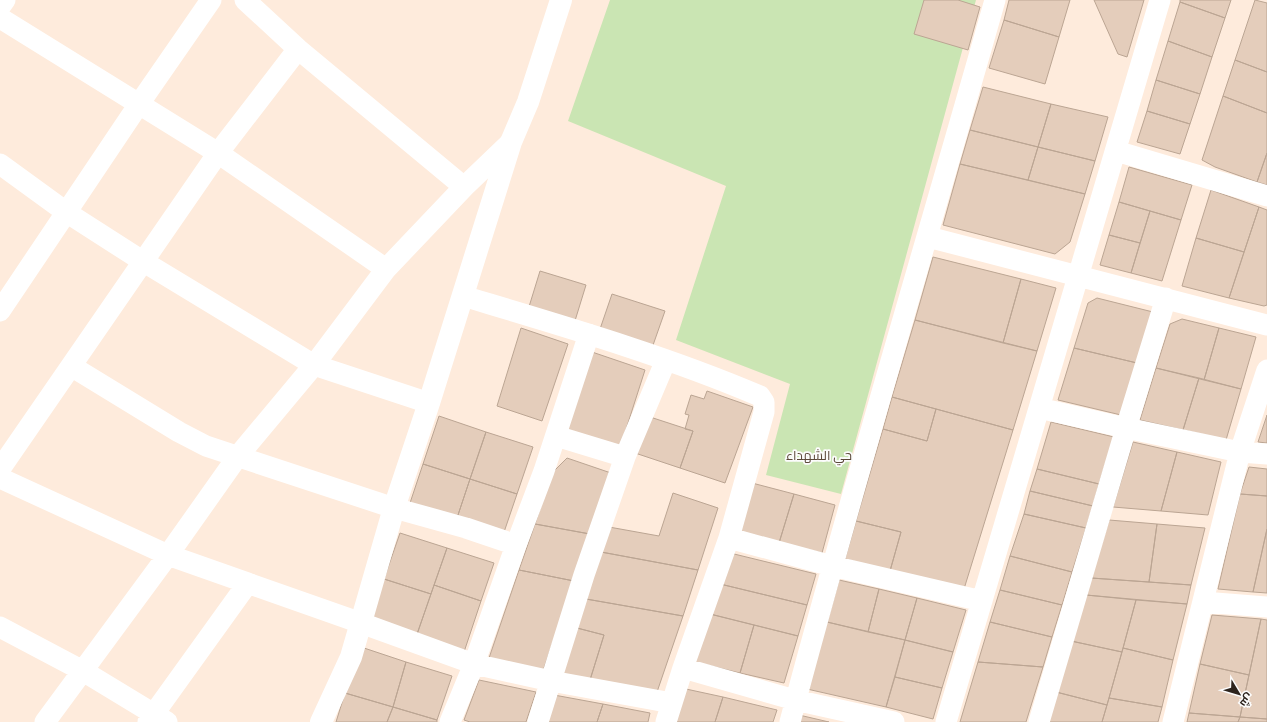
<svg xmlns="http://www.w3.org/2000/svg" width="1267" height="722" viewBox="0 0 1267 722" font-family="Georgia,Cairo,serif">
<style>
.green{fill:#cae5b3}
.building{fill:#e4cdbb;stroke:#bba593}
.lines{fill:none;stroke-linecap:round;stroke-linejoin:round}
.street{stroke:#fff;stroke-width:21}
.secondary{stroke:#fff;stroke-width:22}
.labels{text-anchor:middle;dominant-baseline:central;stroke-width:3.5;stroke-linejoin:round;paint-order:stroke}
.neighbourhood-label{font-size:13px;fill:#5b4839;stroke:#fcfcfc}
</style>
<rect width="100%" height="100%" fill="#feebdc"/>
<path class="green" d="M610 0H976L841 494 766 475 790 384 676 340 726 186 568 121Z"/>
<path class="building" d="M924 0H958L980 7 968 50 914 34Z
M1009 0H1070L1059 37 1004 20Z
M1094 0H1144L1127 57 1118 54Z
M1180 0H1231L1225 18 1180 2Z
M1255 0 1267 3V72L1235 60Z
M1180 2 1225 18 1212 57 1168 41Z
M1004 20 1059 37 1045 84 989 68Z
M1168 41 1212 57 1200 94 1156 80Z
M1235 60 1267 72V113L1223 96Z
M1156 80 1200 94 1190 124 1147 111Z
M983 87 1051 104 1038 147 970 130Z
M1223 96 1267 113V153L1257 182 1215 167 1202 160Z
M1051 104 1108 117 1095 161 1038 147Z
M1147 111 1190 124 1180 154 1137 142Z
M970 130 1038 147 1028 180 960 164Z
M1038 147 1095 161 1085 194 1028 180Z
M1267 153V185L1257 182Z
M960 164 1085 194 1070 242 1055 254 943 225Z
M1129 167 1192 185 1181 220 1119 202Z
M1211 190 1259 207 1244 252 1196 238Z
M1119 202 1150 211 1140 243 1109 235Z
M1259 207 1267 210V305L1264 306 1229 298Z
M1150 211 1181 220 1162 281 1131 273Z
M1109 235 1140 243 1131 273 1100 265Z
M1196 238 1244 252 1229 298 1182 286Z
M933 257 1021 279 1003 343 915 320Z
M540 271 586 285 574 324 528 310Z
M1021 279 1056 288 1037 351 1003 343Z
M612 294 665 311 652 348 599 332Z
M1097 298 1153 312 1137 363 1074 348 1088 303Z
M1182 319 1219 328 1204 380 1156 368 1170 324Z
M915 320 1037 351 1013 430 892 397Z
M521 328 568 344 542 421 497 406Z
M1219 328 1256 337 1241 389 1204 380Z
M1074 348 1137 363 1121 415 1058 400Z
M592 352 645 370 620 448 566 430Z
M1156 368 1199 378 1183 430 1140 420Z
M1199 378 1241 389 1226 440 1183 430Z
M707 391 753 407 725 483 680 468 693 431 685 429 689 415 685 414 691 395 704 399Z
M892 397 936 409 927 441 883 429Z
M936 409 1013 430 964 589 890 571 901 532 856 521 883 429 927 441Z
M1267 415V443L1258 442Z
M439 416 486 432 470 479 423 464Z
M647 416 693 431 680 468 635 453Z
M1051 422 1114 437 1099 484 1037 469Z
M486 432 533 447 517 494 470 479Z
M1133 442 1177 452 1161 511 1113 507Z
M1177 452 1221 462 1208 515 1161 511Z
M567 458 611 473 590 534 535 524 552 473Z
M423 464 470 479 454 527 407 512Z
M1249 467 1267 469V496L1240 494Z
M1037 469 1099 484 1093 506 1030 491Z
M470 479 517 494 501 541 454 527Z
M752 483 794 494 779 543 737 532Z
M1030 491 1093 506 1086 528 1024 514Z
M673 493 718 508 698 570 601 552 609 527 659 536Z
M794 494 835 505 822 553 779 543Z
M1240 494 1267 496V529L1253 592 1218 589Z
M1024 514 1086 528 1072 572 1010 556Z
M1109 520 1157 524 1149 582 1091 578Z
M856 521 901 532 890 571 845 559Z
M535 524 590 534 574 581 519 570Z
M1157 524 1205 528 1191 585 1149 582Z
M1267 529V593L1253 592Z
M400 533 447 548 431 594 384 579Z
M447 548 494 563 481 601 434 585Z
M601 552 698 570 683 616 586 599Z
M730 553 816 574 807 605 720 584Z
M1010 556 1072 572 1062 605 1000 590Z
M519 570 574 581 543 671 488 661Z
M1091 578 1191 585 1187 604 1086 595Z
M384 579 431 594 415 640 368 626Z
M839 580 879 589 868 632 827 622Z
M720 584 807 605 798 636 710 614Z
M434 585 481 601 463 655 415 640Z
M879 589 917 598 905 640 868 632Z
M1000 590 1062 605 1052 637 990 622Z
M1086 595 1136 600 1122 652 1071 641Z
M917 598 966 610 953 652 905 640Z
M586 599 683 616 657 692 590 680 604 635 577 628Z
M1136 600 1187 604 1173 660 1123 648Z
M710 614 754 625 740 673 694 662Z
M1212 615 1261 619 1249 675 1200 664Z
M1261 619 1267 620V719L1240 717Z
M827 622 905 640 886 707 807 689Z
M990 622 1052 637 1043 667 978 662Z
M754 625 798 636 784 683 740 673Z
M577 628 604 635 590 680 561 675Z
M905 640 953 652 942 688 895 677Z
M1071 641 1122 652 1107 705 1056 692Z
M361 647 406 662 393 707 345 693Z
M1123 648 1173 660 1162 707 1109 698Z
M406 662 452 676 437 720 393 707Z
M978 662 1043 667 1026 722H960Z
M1200 664 1249 675 1240 717 1189 713Z
M895 677 942 688 933 719 886 707Z
M479 680 536 692 526 722H470L464 720Z
M686 689 723 697 715 722H675Z
M1056 692 1107 705 1102 722H1047Z
M345 693 393 707 387 722H336Z
M554 695 603 704 597 722H546Z
M723 697 777 710 773 722H715Z
M1109 698 1162 707 1158 722H1102Z
M603 704 650 713 648 722H597Z
M393 707 437 720V722H387Z
M1189 713 1240 717 1238 722H1187Z
M799 715 829 722H798Z
M1240 717 1267 719V722H1238Z"/>
<g class="lines">
<path class="street" d="M245 0 298 49 464 187
M0 7 5 0
M0 18 218 153 386 269 464 187 511 142
M1116 151 1267 196
M0 164 66 212 144 262 314 365 429 403
M928 237 1267 325
M463 296C563 326 664 355 760 396L764 402V412L729 538 683 668 666 722
M0 311 139 104 211 0
M71 366 179 432 206 446 394 508 466 528 516 545 544 471 589 334
M1039 408 1126 428 1240 452 1267 454
M556 436 625 457
M0 469 218 153 298 49
M0 478 168 555 361 623 474 664 551 681 672 703
M729 538 832 566 982 601
M1203 602 1267 607
M0 627 83 671 167 722
M683 668 795 700 894 722
M45 722 168 555 238 456 314 365 386 269
M148 722 248 583
M450 722 474 664 516 545
M538 722 584 575 625 457 666 360
M790 722C854 480 927 241 995 0
M946 722 1160 0
M1039 722 1126 428 1166 298
M1173 722 1240 452 1267 370"/>
<path class="secondary" d="M321 722 351 657 394 508 429 403 511 142 528 102 561 0"/>
</g>
<g class="labels">
<g class="neighbourhood-label">
<text x="819" y="455">حي الشهداء</text>
</g>
</g>
<g transform="translate(1239 694) rotate(128)" stroke="#fcfcfc" stroke-width="3" paint-order="stroke">
<path d="M0-3L7 15L0 10L-7 15Z" fill="#2d241d"/>
<text y="-6" font-size="11" font-weight="bold" text-anchor="middle" fill="#2d241d">ش</text>
</g>
</svg>
